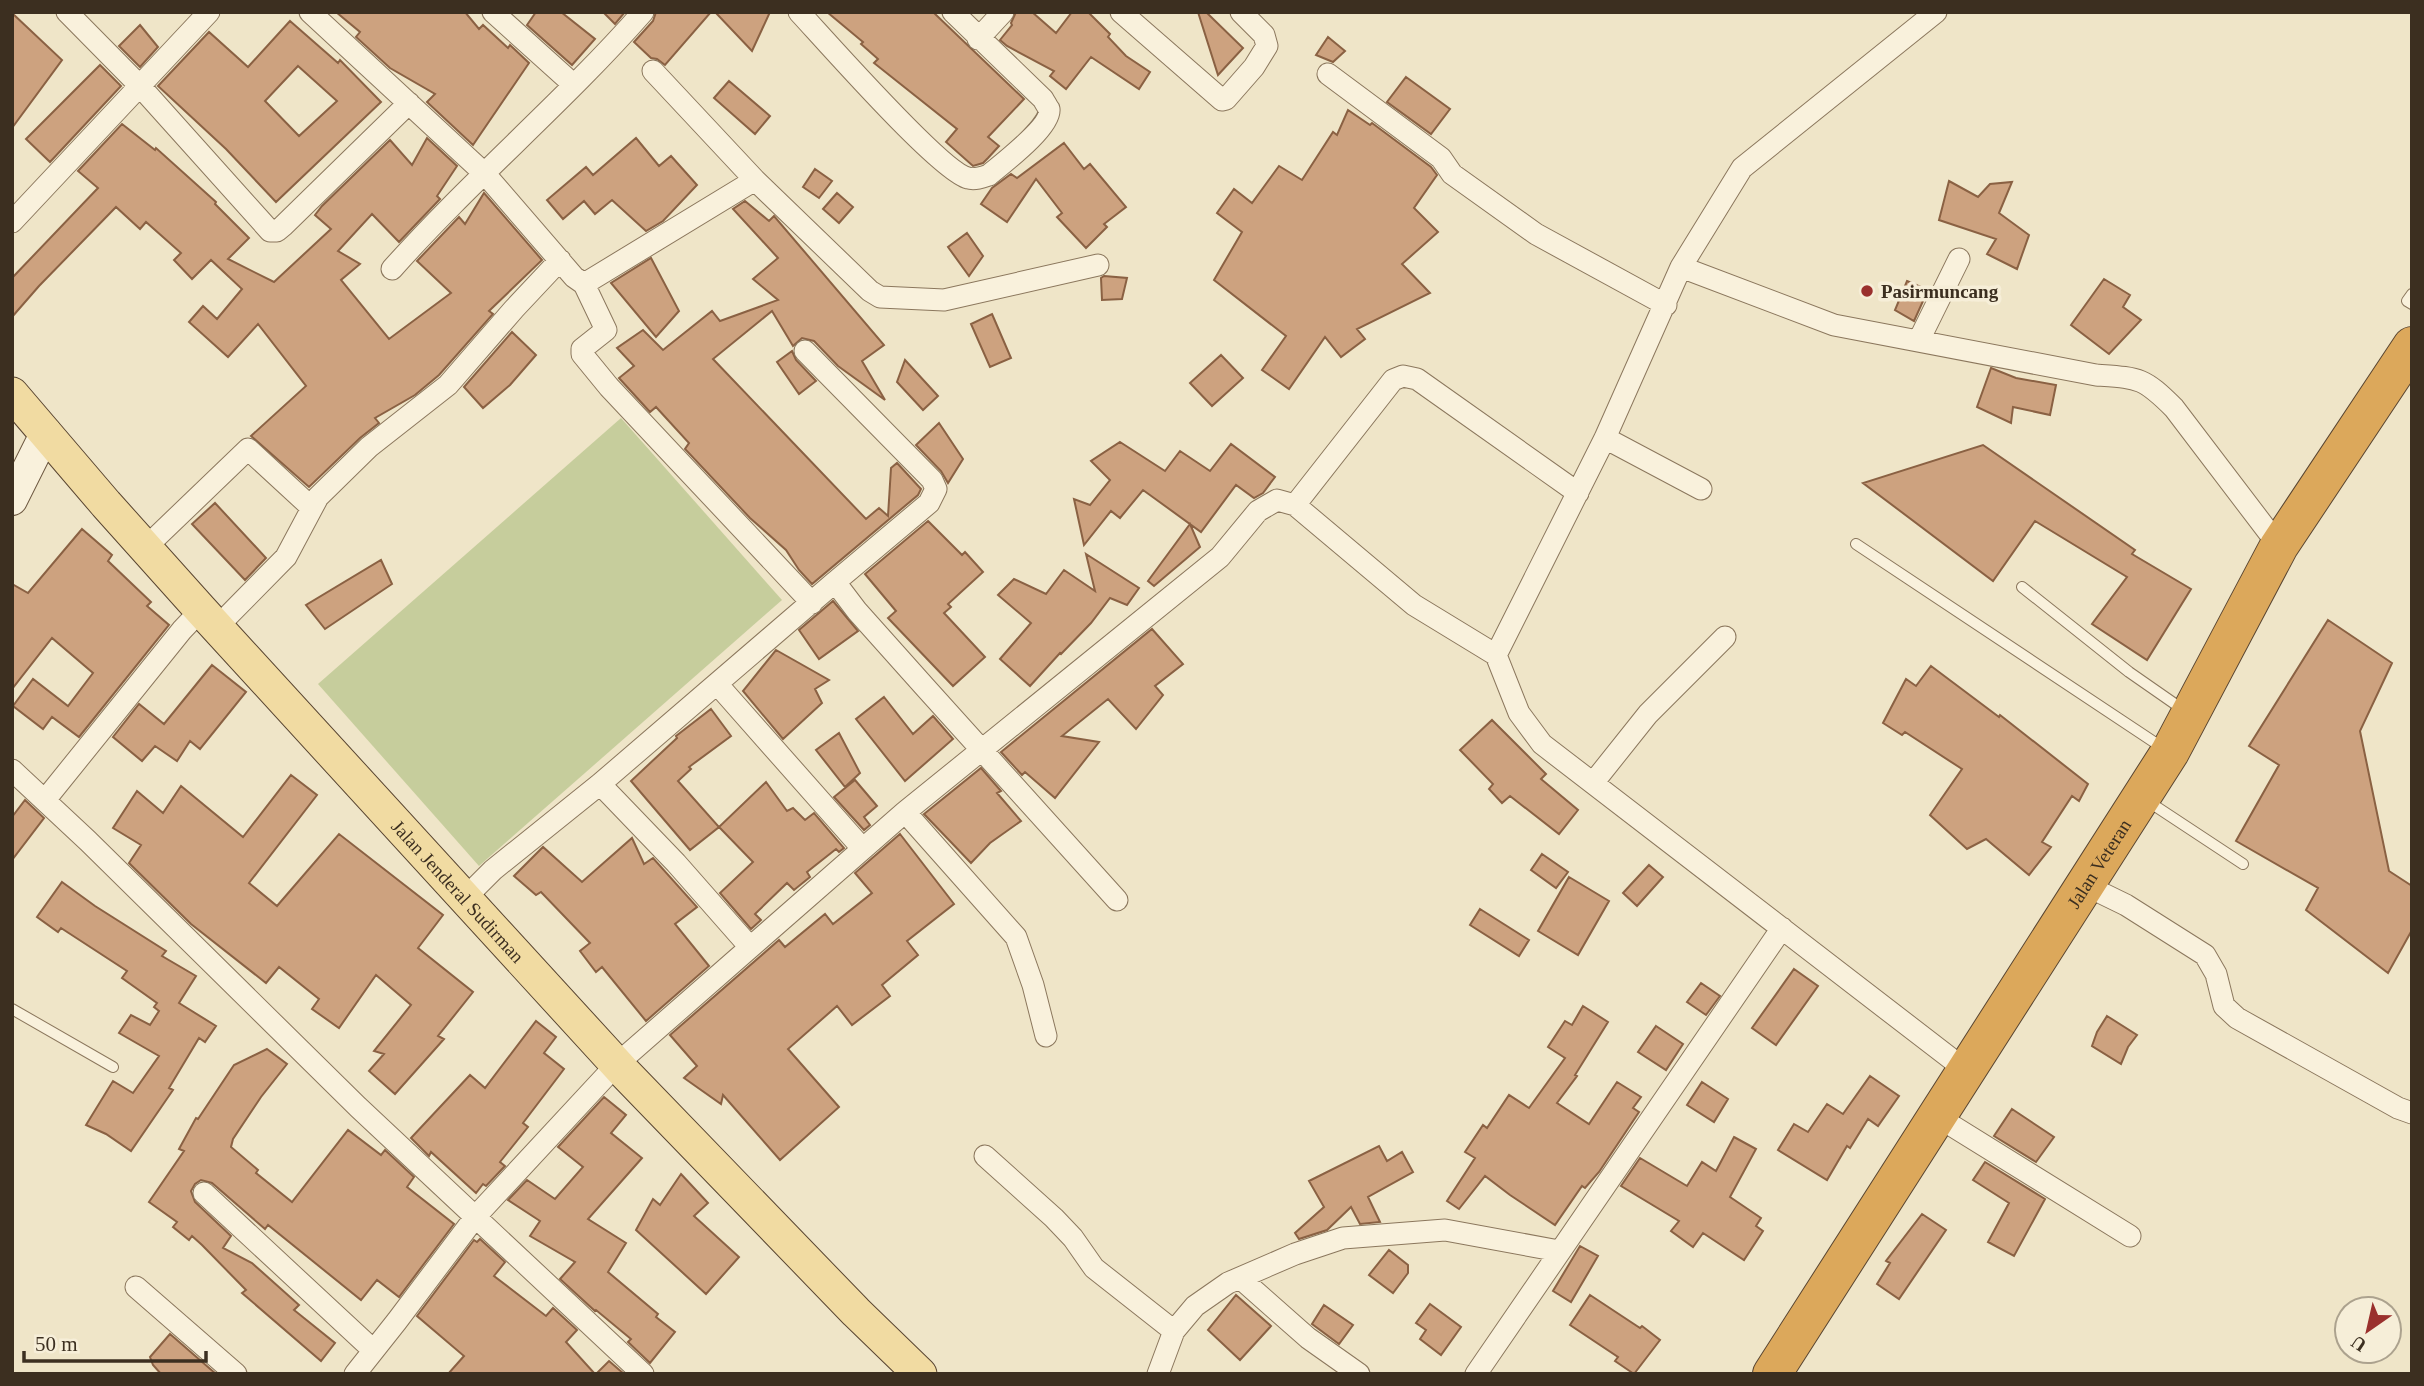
<svg xmlns="http://www.w3.org/2000/svg" width="2424" height="1386" viewBox="0 0 2424 1386" font-family="'Times New Roman',serif">
<style>
.green{fill:#c6cd9c}
.building{fill:#cda27f;stroke:#8a6143;stroke-width:2;fill-rule:evenodd}
.lines{fill:none;stroke-linecap:round;stroke-linejoin:round}
.lane-casing{stroke:#8b775d;stroke-width:12}
.street-casing{stroke:#8b775d;stroke-width:23}
.secondary-casing{stroke:#6d5840;stroke-width:32}
.primary-casing{stroke:#594531;stroke-width:35}
.highway-casing{stroke:#594531;stroke-width:40}
.lane{stroke:#f9f1dc;stroke-width:10}
.street{stroke:#f9f1dc;stroke-width:21}
.secondary{stroke:#f9f1dc;stroke-width:30}
.primary{stroke:#f1dba2;stroke-width:33}
.highway{stroke:#dca85b;stroke-width:38}
.poi-dot{fill:#9a302d;stroke:#f6eed8;stroke-width:2.5}
.labels{text-anchor:middle;dominant-baseline:central;stroke-width:7;stroke-linejoin:round;paint-order:stroke}
.poi-label{font-size:19px;font-weight:bold;fill:#3c2f20;stroke:#f6eed8;text-anchor:start}
.street-label{font-size:19px;fill:#3c2f20;stroke:#f6eed8}
</style>
<rect width="100%" height="100%" fill="#efe5c8"/>
<path class="green" d="M621 418 782 600 479 866 318 684Z"/>
<path class="building" d="M336 12H465L479 29 483 25 508 48 510 45 529 63 473 145 427 102 435 94 390 68 356 37 360 32Z
M536 12H561L595 39 572 65 527 25Z
M603 12H625L615 24Z
M656 12H711L665 65 657 59 651 58 634 42 653 21Z
M715 12H770L752 51Z
M827 12H933L1024 99 988 137 999 146 988 158 983 163 973 166 946 142 957 129 874 63 878 59 861 44 863 42Z
M1016 12H1032L1056 33 1072 12H1088L1110 34 1108 37 1126 56 1150 72 1139 89 1091 57 1066 89 1050 76 1054 71 1007 46 1000 40 1012 25 1011 23Z
M1198 12H1206L1243 48 1218 75Z
M12 13 62 60 12 128Z
M290 21 338 63 340 60 381 102 276 202 226 149 158 86 209 32 248 67ZM298 66 337 101 299 136 265 101Z
M140 25 158 47 140 67 119 46Z
M1328 37 1345 51 1333 62 1316 55Z
M100 65 121 86 50 162 26 139Z
M1406 77 1450 109 1431 134 1387 102Z
M729 81 770 116 755 134 714 98Z
M1348 110 1370 125 1372 123 1431 167 1437 175 1414 208 1438 232 1402 264 1430 293 1357 329 1365 339 1341 357 1325 337 1289 389 1262 370 1286 336 1214 280 1242 232 1217 213 1234 189 1252 203 1279 166 1302 180 1333 132 1337 135Z
M122 124 155 150 156 148 216 202 215 204 249 238 228 259 274 282 331 229 315 215 322 206 390 140 412 165 427 138 457 166 437 196 440 199 399 242 372 214 338 251 360 264 341 280 389 339 451 293 417 261 459 217 465 224 484 193 542 260 489 311 493 314 439 375 415 395 375 418 379 423 360 438 309 487 251 436 306 386 258 324 228 357 189 322 203 306 217 319 242 289 211 260 192 279 174 260 181 253 146 222 140 229 116 207 39 286 12 317V278L98 188 78 171Z
M636 138 659 166 671 156 697 185 663 221 646 231 612 200 595 214 584 201 563 219 547 200 586 167 593 175Z
M1064 143 1084 169 1090 164 1126 207 1104 224 1107 227 1086 248 1057 217 1062 213 1036 179 1007 222 981 204 992 188 1011 174 1017 178Z
M815 169 832 181 819 198 803 187Z
M1949 181 1978 197 1990 184 2012 182 1999 213 2029 235 2017 269 1987 254 1996 239 1939 220Z
M837 193 853 207 839 223 823 209Z
M745 201 769 221 774 216 884 345 862 361 885 400 838 366 814 341 802 338 793 346 772 311 713 359 866 519 879 508 888 516 891 468 897 463 921 489 918 495 812 584 799 570 786 550 750 518 685 449 689 443 656 407 650 412 619 378 634 366 617 348 643 330 663 350 712 311 720 321 778 300 753 279 778 258 733 209Z
M967 233 983 256 969 276 948 247Z
M651 258 679 311 656 337 611 283Z
M1104 276 1127 278 1122 299 1102 300 1101 278Z
M2104 279 2130 295 2123 307 2141 320 2109 354 2071 325Z
M1907 281 1928 290 1914 321 1895 310Z
M992 314 1011 358 990 367 971 324Z
M512 332 536 355 510 385 483 408 464 387Z
M792 351 796 360 816 381 799 394 777 362Z
M1221 355 1243 378 1212 406 1190 383Z
M905 360 938 396 923 410 897 382Z
M1991 368 2016 378 2056 385 2050 415 2013 407 2011 423 1977 407Z
M939 423 963 459 948 483 941 471 916 445Z
M1120 442 1165 471 1180 451 1210 471 1231 444 1275 477 1263 493 1254 498 1236 485 1201 532 1143 490 1120 518 1111 511 1084 545 1074 499 1090 505 1110 480 1091 461Z
M1983 445 2135 550 2132 554 2191 589 2147 660 2092 624 2127 577 2035 521 1993 581 1863 483Z
M215 503 266 558 245 580 192 524Z
M928 521 962 555 965 552 983 572 948 604 951 607 944 613 985 657 953 686 888 618 896 611 865 574Z
M1190 524 1200 547 1154 586 1148 581Z
M82 529 112 555 108 561 151 602 147 606 169 625 79 737 52 717 43 729 13 706 33 679 68 706 93 673 52 638 12 689V584L28 593Z
M1086 554 1139 588 1127 605 1110 598 1091 623 1061 654 1060 653 1030 686 1000 659 1031 623 998 595 1014 579 1046 594 1064 570 1095 591Z
M381 560 392 584 325 629 306 605Z
M833 601 858 631 819 659 799 630Z
M2328 620 2392 663 2360 731 2389 871 2412 886V930L2388 973 2306 910 2318 888 2236 841 2279 765 2249 746Z
M1152 629 1183 664 1155 686 1163 695 1136 729 1108 699 1062 736 1099 742 1055 798 1025 772 1022 775 1001 752Z
M776 650 829 680 815 689 822 703 783 739 743 691Z
M212 665 246 692 200 749 190 741 177 761 155 746 142 761 113 737 139 704 164 724Z
M1931 666 1999 717 2000 715 2088 784 2079 801 2072 796 2042 842 2051 847 2029 875 1986 839 1967 849 1930 815 1962 769 1905 732 1902 735 1883 723 1906 679 1916 686Z
M884 697 913 734 933 716 953 739 905 781 856 719Z
M711 709 731 736 689 767 691 769 678 781 719 827 690 850 631 781 677 738 676 736Z
M1492 720 1546 774 1541 779 1578 810 1559 834 1510 796 1502 803 1489 789 1493 784 1460 750Z
M839 733 860 773 845 787 816 750Z
M981 768 1001 791 997 793 1021 821 990 843 971 863 924 814Z
M291 775 317 795 249 883 277 906 339 834 443 915 418 948 473 992 438 1036 444 1039 395 1094 369 1071 384 1054 374 1051 411 1005 376 975 339 1028 312 1009 319 999 279 967 266 983 191 924 129 863 141 845 113 828 137 791 163 813 181 786 243 837Z
M855 780 877 806 864 817 870 825 864 830 834 797Z
M766 782 787 811 793 808 805 820 814 813 844 848 839 852 836 849 807 872 810 877 794 890 787 883 755 914 761 920 751 929 720 893 753 862 719 827Z
M25 800 44 818 12 860V817Z
M900 834 954 904 907 941 918 955 882 985 890 996 852 1025 837 1006 788 1049 839 1107 780 1160 723 1095 721 1104 684 1078 697 1066 670 1035 779 940 785 947 825 914 833 924 872 893 855 873Z
M632 838 644 864 653 858 697 907 675 924 709 966 646 1021 602 967 596 972 580 951 590 943 541 892 536 895 514 876 543 847 582 882Z
M1542 854 1568 872 1556 888 1531 870Z
M1649 865 1663 877 1637 906 1623 893Z
M1569 877 1609 901 1578 955 1538 931Z
M62 882 95 906 166 951 162 956 196 976 179 1003 216 1026 205 1042 199 1038 169 1088 173 1090 131 1151 106 1134 86 1125 113 1081 133 1093 159 1056 119 1033 131 1015 150 1025 159 1011 154 1007 157 1003 122 978 127 971 61 928 58 932 37 917Z
M1480 909 1529 940 1519 956 1470 925Z
M1794 969 1818 986 1776 1045 1752 1028Z
M1701 983 1720 996 1706 1015 1687 1002Z
M1583 1006 1608 1022 1575 1075 1577 1076 1557 1103 1589 1124 1617 1082 1641 1097 1633 1108 1639 1112 1599 1172 1585 1188 1582 1186 1555 1225 1510 1195 1485 1176 1459 1209 1447 1201 1475 1158 1465 1152 1483 1125 1487 1128 1509 1095 1529 1108 1565 1058 1548 1047 1565 1021 1572 1025Z
M2107 1016 2137 1035 2128 1047 2121 1064 2092 1046 2097 1032Z
M536 1021 556 1037 544 1053 564 1069 523 1123 528 1127 500 1162 505 1166 486 1186 483 1184 476 1193 431 1152 429 1156 411 1138 470 1075 485 1088Z
M1656 1026 1683 1044 1666 1070 1638 1052Z
M267 1049 287 1064 261 1097 233 1139 231 1147 258 1170 256 1173 292 1202 348 1130 381 1155 385 1150 414 1177 407 1187 454 1224 399 1297 377 1280 361 1300 268 1225 265 1229 212 1183 201 1180 195 1184 191 1191 195 1202 231 1236 223 1248 252 1263 299 1305 294 1310 335 1343 321 1361 242 1293 246 1290 202 1245 192 1236 189 1240 173 1227 177 1222 149 1202 184 1151 179 1149 196 1118 198 1119 234 1065Z
M1870 1076 1899 1096 1878 1126 1868 1119 1850 1148 1847 1146 1827 1180 1778 1150 1794 1124 1808 1132 1827 1104 1843 1114Z
M1702 1082 1728 1099 1714 1122 1687 1105Z
M604 1097 626 1115 611 1133 642 1158 588 1219 626 1243 608 1272 658 1314 656 1317 675 1332 650 1363 628 1342 631 1339 596 1310 595 1311 560 1279 575 1262 530 1236 540 1221 508 1200 527 1180 555 1199 583 1167 558 1147Z
M2012 1109 2054 1137 2036 1162 1994 1136Z
M1734 1137 1756 1149 1730 1197 1761 1218 1756 1226 1763 1231 1744 1260 1703 1233 1693 1247 1671 1231 1679 1221 1621 1186 1640 1158 1687 1186 1702 1162 1716 1171Z
M1379 1146 1387 1161 1402 1152 1413 1172 1368 1197 1380 1222 1360 1224 1351 1207 1327 1230 1299 1239 1295 1233 1324 1207 1309 1181Z
M1985 1162 2045 1199 2014 1256 1988 1242 2009 1203 1973 1180Z
M681 1174 708 1203 694 1216 739 1257 706 1294 636 1230 653 1199 660 1205Z
M1922 1214 1946 1230 1899 1299 1877 1284 1890 1263 1886 1261Z
M480 1239 505 1262 494 1276 546 1316 553 1308 577 1330 566 1342 595 1374H448L464 1356 417 1316 474 1240 477 1242Z
M1580 1246 1598 1256 1571 1302 1553 1291Z
M1389 1250 1408 1265V1273L1393 1293 1369 1275Z
M1236 1295 1271 1326 1240 1360 1208 1330Z
M1590 1295 1640 1328 1642 1326 1660 1340 1634 1374 1615 1361 1618 1357 1570 1325Z
M1430 1304 1461 1327 1441 1355 1420 1339 1426 1330 1416 1323Z
M1324 1305 1353 1325 1339 1344 1312 1324Z
M170 1334 216 1374H161L153 1365 150 1357Z
M609 1361 624 1374H596Z"/>
<g class="lines">
<defs>
<path id="lane" d="M2412 294 2407 301 2412 304
M1856 544 2163 748
M2022 587 2129 672 2185 711
M2146 800 2243 864
M12 1009 113 1067"/>
<path id="street" d="M67 12 139 85 270 231H277L283 226 409 103
M310 12 485 174 574 277 584 284 755 180
M493 12 574 85
M799 12C825 40 941 172 968 178 975 180 983 177 989 175 1002 164 1052 126 1049 109 1048 108 1043 99 1043 99L953 12
M1121 12 1222 100 1226 99 1254 67 1267 46 1264 35 1241 12
M978 39 1003 12
M653 71 755 180 870 291 880 297 944 300 1098 265
M1328 74 1441 158 1452 174 1536 234 1666 305
M12 222 209 12
M1681 267 1834 325 2096 375C2139 378 2143 377 2174 408L2279 546
M392 269C472 179 564 102 643 12
M584 284 606 330 582 349V354L609 387 812 603
M1919 340 1959 259
M805 351 932 480 936 489 929 503 835 582
M1605 438 1701 489
M1295 505 1393 380 1403 376 1417 379 1578 493
M145 548 248 449 312 508
M218 626 286 557 318 497 369 447 448 385 514 309 560 260
M1496 655 1605 438 1681 267 1742 168 1936 12
M718 685 862 848
M12 770 88 841 358 1107 643 1374
M1593 783 1648 714 1725 637
M600 784 676 863 749 946
M45 800 182 630 201 610
M905 812 1016 937 1033 985 1046 1036
M2087 886 2126 905 2205 955 2216 974 2224 1006 2237 1018 2398 1108 2412 1113
M466 897 493 870 600 784 835 582 857 611 924 686 1117 900
M1938 1117 2130 1236
M985 1156 1054 1218 1073 1238 1094 1268 1174 1331 1158 1374
M204 1193 373 1350
M1240 1278 1308 1338 1359 1374
M136 1287 236 1374
M1174 1331 1195 1306 1228 1283 1295 1254 1343 1238 1445 1230 1559 1251
M355 1374 397 1321 476 1216 617 1064 905 812 1220 557 1258 511 1277 500 1295 505 1414 605 1496 655 1519 713 1542 744 1967 1071
M1476 1374 1782 928"/>
<path id="secondary" d="M12 500 46 432"/>
<g id="primary">
<path id="s1" d="M12 394 106 504 201 610 622 1070 856 1312 920 1374"/>
</g>
<g id="highway">
<path id="s2" d="M1772 1374 2170 752 2279 546 2412 346"/>
</g>
</defs>
<use href="#lane" class="lane-casing"/>
<use href="#street" class="street-casing"/>
<use href="#secondary" class="secondary-casing"/>
<use href="#primary" class="primary-casing"/>
<use href="#highway" class="highway-casing"/>
<use href="#lane" class="lane"/>
<use href="#street" class="street"/>
<use href="#secondary" class="secondary"/>
<use href="#primary" class="primary"/>
<use href="#highway" class="highway"/>
</g>
<circle class="poi-dot" cx="1867" cy="291" r="7"/>
<g class="labels">
<g class="poi-label">
<text x="1881" y="291">Pasirmuncang</text>
</g>
<g class="street-label">
<text stroke="none"><textPath href="#s2" startOffset="606">Jalan Veteran</textPath></text>
<text stroke="none"><textPath href="#s1" startOffset="668">Jalan Jenderal Sudirman</textPath></text>
</g>
</g>
<rect width="2424" height="1386" fill="none" stroke="#3c2f20" stroke-width="28"/>
<g transform="translate(2368 1330) rotate(214)"><circle r="33" fill="#f6eed8" stroke="#aca28e" stroke-width="2"/>
<path d="M0-5L12 26L0 18L-12 26Z" fill="#9a302d"/>
<text y="-10" font-size="19" font-weight="bold" text-anchor="middle" fill="#3c2f20">U</text>
</g>
<path d="M24 1351v10h182v-10" fill="none" stroke="#3c2f20" stroke-width="3.5"/>
<text x="35" y="1351" font-size="21" fill="#3c2f20" stroke="#f6eed8" stroke-width="5" paint-order="stroke">50 m</text>
</svg>
